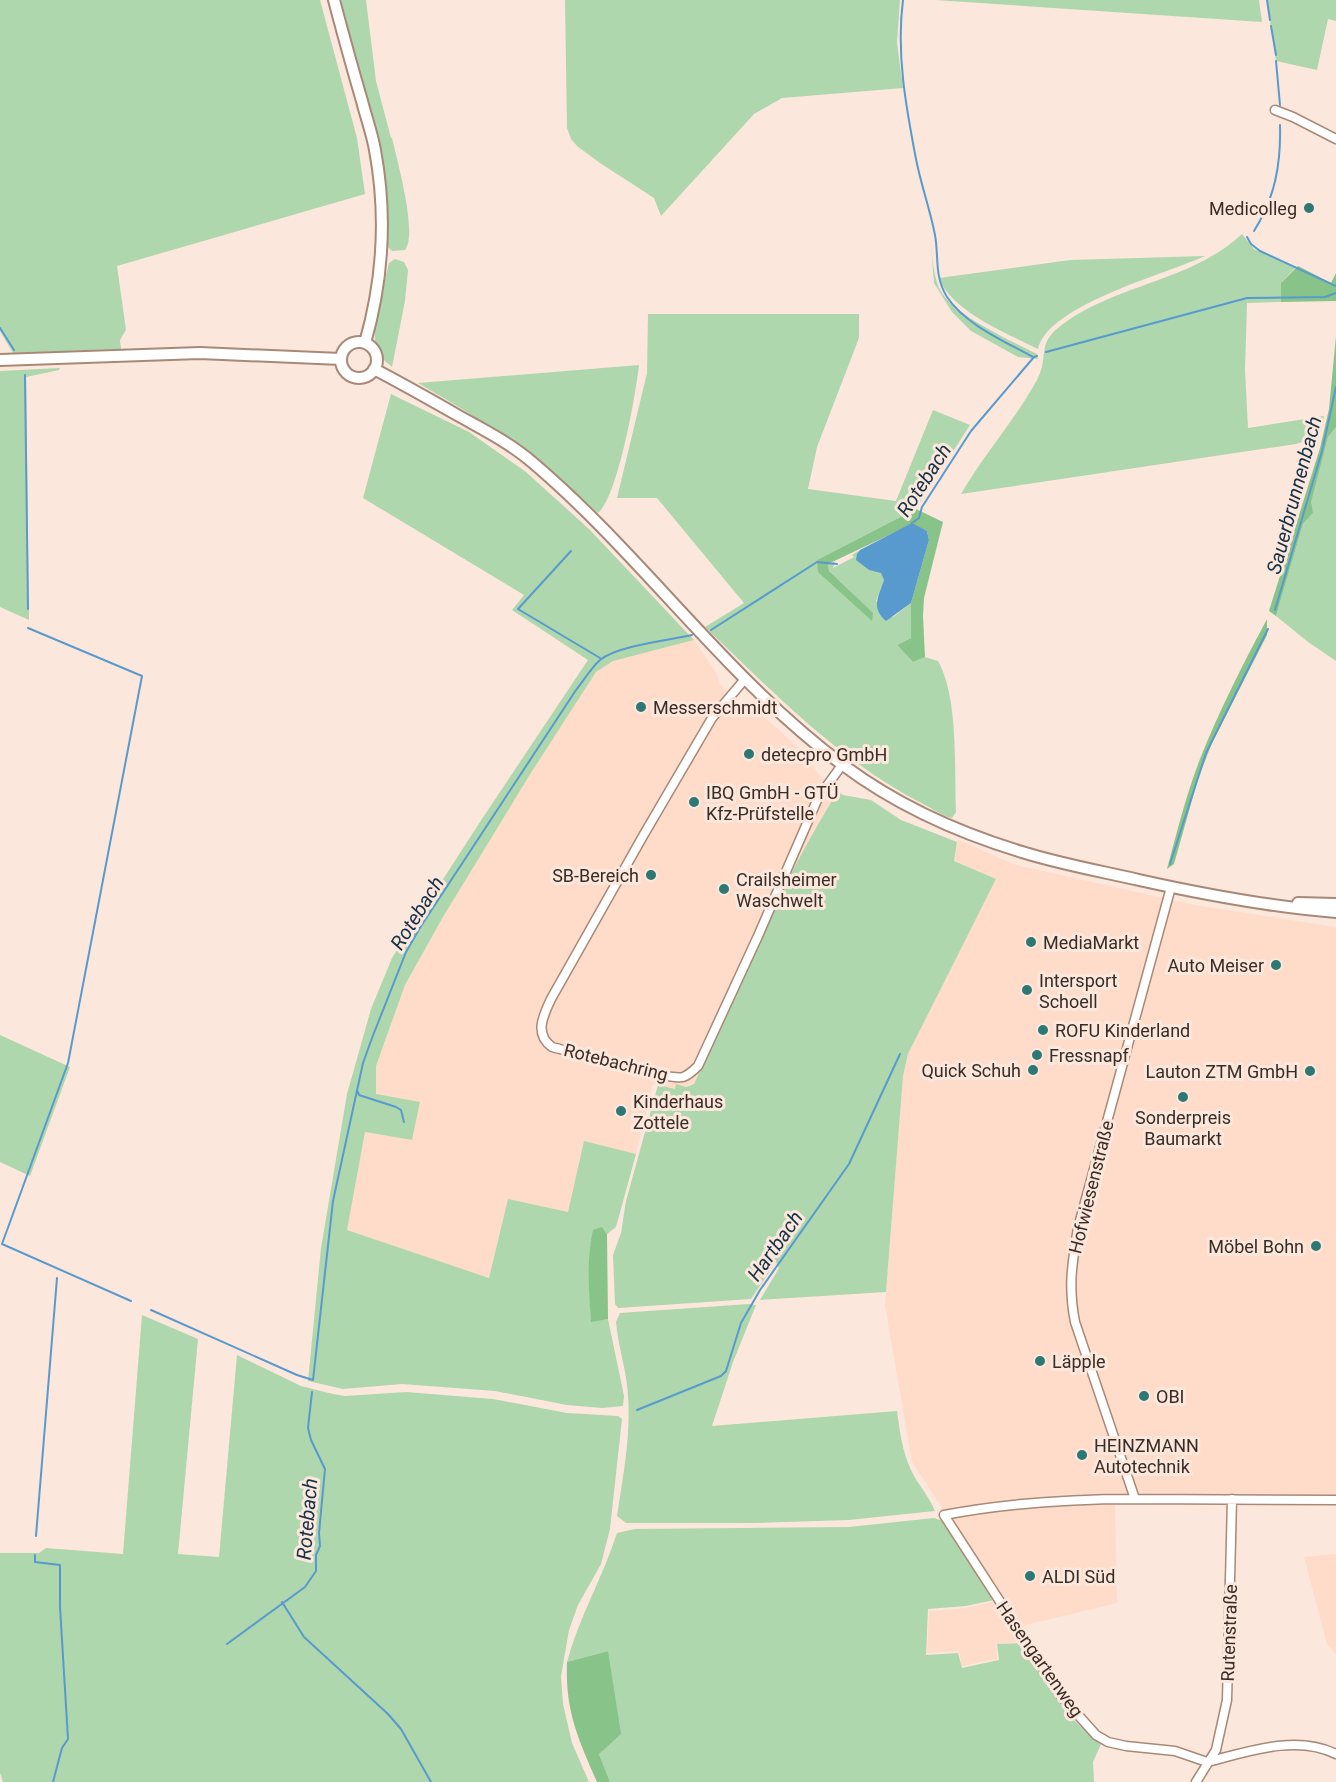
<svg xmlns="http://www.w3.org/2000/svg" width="1336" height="1782" viewBox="0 0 1336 1782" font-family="Roboto,sans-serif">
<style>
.built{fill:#fedcc9}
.green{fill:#aed7ae}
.forest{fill:#88c389}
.water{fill:#589ace}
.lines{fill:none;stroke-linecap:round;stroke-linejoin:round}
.stream{stroke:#589ace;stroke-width:2}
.minor-casing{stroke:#a88876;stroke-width:11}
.tertiary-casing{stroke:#a88876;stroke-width:14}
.secondary-casing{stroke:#a88876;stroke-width:14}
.minor{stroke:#fff;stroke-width:8}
.tertiary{stroke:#fff;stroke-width:10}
.secondary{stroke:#fff;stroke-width:10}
.poi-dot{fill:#2d7774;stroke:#fce7dc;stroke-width:2}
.labels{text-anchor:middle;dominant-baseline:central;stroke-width:6;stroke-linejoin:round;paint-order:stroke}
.poi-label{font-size:18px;fill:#392c25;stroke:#fce7dc;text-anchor:start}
.street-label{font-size:18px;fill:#392c25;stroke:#fce7dc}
.water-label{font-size:20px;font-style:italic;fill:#153247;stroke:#fce7dc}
</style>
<rect width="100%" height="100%" fill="#fce7dc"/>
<path class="built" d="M694 640 717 674 719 683 742 707 762 716 778 729 806 755 819 775 838 791 815 828 788 882 694 1084 675 1089 653 1084 636 1154 584 1142 568 1213 508 1200 489 1279 347 1230 365 1132 412 1140 376 1094V1066L405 985 443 917 529 776 596 672 613 661Z
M958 840 1016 865 1195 905 1336 927V1504H1115L1117 1603 1013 1628 1020 1642 996 1644 997 1659 962 1666 959 1651 927 1653 929 1611 966 1608 1002 1600 912 1462 885 1306 903 1076 908 1054 996 879 954 861Z
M1336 1554V1654L1327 1644 1304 1557Z"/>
<path class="green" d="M0 0H320L357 138 365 194 117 266 126 330 120 340 121 349 13 353 0 331Z
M341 0H366L376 81 391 138H392C397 160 418 234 405 250L392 251 387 246V203L378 142Z
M565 0H900L897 43 903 88 782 98 754 114 661 216 654 198 600 163 577 146 571 139 567 128Z
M935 0H1259L1262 22Z
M1267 0H1336V21L1328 19 1317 70 1276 61Z
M930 234C932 253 932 272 940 290 953 315 1012 341 1037 354L1038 359 1018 357 971 331 952 312 934 283Z
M1242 234 1254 249 1295 268 1281 283V302L1247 303 1245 370 1248 428 1324 416 1319 437 1296 444 961 494C984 454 1015 420 1037 380 1050 355 1035 344 1063 324 1119 283 1190 282 1242 234Z
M1205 256C1166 274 1048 305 1038 349 1008 334 951 311 939 278L1070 260Z
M395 259 404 262 408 270 405 301 392 367C388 363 381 359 378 353 368 333 384 285 389 263Z
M648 314H859V338L817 447 808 489 896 501 933 410 970 425 916 509 817 560 873 613 829 571 828 564 835 562 833 568 854 557 852 555 860 550 858 553 857 560 869 570 881 572 884 580 876 601 893 617 911 603V638L897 645 913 662 925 657 938 661C959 699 954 768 956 812L952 818C942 816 932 808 923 804 839 761 772 691 705 627L744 603 657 498H617L647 373Z
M639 365C636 393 618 497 598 513L529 454 464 410 418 383Z
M60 368 59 370 26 377 29 620 0 607V371Z
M391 394 469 432 526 472 589 529 694 640 613 661 596 672 529 776 443 917 405 985 376 1066V1094L420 1102 412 1140 365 1132 347 1230 489 1278 508 1199 568 1212 584 1141 636 1154 616 1227 607 1234 602 1227 590 1246 589 1280 591 1321 608 1319 624 1396 623 1406 602 1408 567 1405 495 1391 402 1384 343 1389 308 1381 321 1248 347 1094 371 1009 392 958 480 822 588 660 512 610 524 595 363 498Z
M1336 427V661L1308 642 1276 616 1303 524 1313 513 1310 502 1328 437Z
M838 791 843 795 871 800 901 820 957 842 954 861 996 879 908 1054 903 1076 886 1292 760 1300 779 1268 776 1262 751 1299 618 1308 615 1304 613 1255 621 1233 626 1201 658 1085 675 1089 676 1084 686 1087 694 1084C739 987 781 881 838 791Z
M0 1035 70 1067 30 1176 0 1162Z
M749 1304 756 1305 733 1362 712 1426 897 1411C900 1432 902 1451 911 1470 918 1485 929 1496 935 1511L849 1520 752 1523H626L617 1516C623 1476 631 1436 628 1396 627 1371 618 1347 616 1322L620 1313Z
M142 1315 198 1339 178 1554 219 1557 237 1355 301 1386 333 1394 345 1396 406 1392 493 1399 567 1413 618 1416 622 1419 610 1529 601 1564 578 1605 569 1630 561 1676 563 1704 572 1743 589 1782H3L0 1773V1553H39L46 1548 123 1554Z
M934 1518 943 1521 994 1600 966 1606 928 1609 926 1655 958 1653 962 1668 999 1660 997 1644 1021 1643C1043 1677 1065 1722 1102 1742L1093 1762 1094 1782H610L599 1754 608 1651 567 1662C579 1617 603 1577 617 1533L635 1529 849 1527Z"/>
<path class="forest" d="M1298 266 1331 283 1336 273V301L1281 302V283Z
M1336 336V427L1328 437 1311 502 1313 513 1303 524 1276 616 1269 611 1320 448 1329 409Z
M916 509 943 522 924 598 923 616 925 657 913 662 897 645 911 638V603L929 540 927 531 912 524 828 564 829 571 873 613 872 621 818 572 817 560Z
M1267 619V635L1212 743 1198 779 1174 864 1167 869C1177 832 1186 795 1200 759 1219 711 1243 664 1267 619Z
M602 1227 607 1234 608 1319 591 1322C589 1291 586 1260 593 1230Z
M608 1651 621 1734 599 1754 610 1782H597C578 1738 565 1711 567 1662Z"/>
<path class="water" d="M912 523 927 531 929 540 911 603 886 621C871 608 878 597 884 580L881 573 869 570 856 560 857 554 860 550Z"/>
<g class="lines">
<path class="stream" d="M903 0C896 53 906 107 916 159 921 185 930 209 935 235 939 257 934 276 947 297 966 325 1004 341 1033 357
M1267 0 1270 20
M1271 26 1276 55
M1276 61 1280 105
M1254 231C1275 198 1281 164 1280 125
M1247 237 1251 244 1260 251 1336 286
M0 328 14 350
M1046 352 1247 298 1325 297 1336 293
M25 375 28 609
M912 527V523L919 518 922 507 971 431 1034 357 1037 356
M571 551 518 609 600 658
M1275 610 1322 451 1336 387
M28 628 142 676 68 1063 2 1244 131 1301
M711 630 817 562 837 564
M1170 864 1206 753 1268 629
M358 1092 359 1095 396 1107 401 1110 404 1122
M151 1310 297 1375 313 1380 333 1201 363 1063 372 1038 406 952 421 926 576 690C584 680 591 668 600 660 616 646 669 640 692 635
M637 1410 721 1376 726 1371 741 1323 760 1290 849 1164 900 1054
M36 1536 57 1278
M35 1555V1562L60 1565V1607L68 1739 62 1748 53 1782
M282 1602 304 1637 388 1714 401 1729 431 1782
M227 1644 305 1587 316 1571V1555L320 1546 319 1533 325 1469 311 1440 308 1428 312 1392"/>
<defs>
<path id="minor" d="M1275 110 1293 117 1336 139
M745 679 712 718 643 836 551 999C543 1016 534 1034 552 1047 573 1052 668 1081 683 1077 689 1075 694 1070 698 1066L758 936 818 798 842 765
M1171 887 1078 1228C1072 1264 1068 1286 1075 1322L1135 1499 1336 1500
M1135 1499C1071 1499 1007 1503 944 1515L1061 1696 1096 1735 1108 1742 1126 1746 1175 1751 1207 1762
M1207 1762C1247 1752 1296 1734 1336 1754
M1196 1782 1216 1750 1227 1700 1232 1499"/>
<path id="tertiary" d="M0 360 200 353 341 359"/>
<path id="secondary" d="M334 0C343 34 352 67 362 101 366 117 372 133 375 150 387 215 383 280 365 343
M341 360a18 18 0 1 1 36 0a18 18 0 1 1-36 0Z
M374 369C403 384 431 400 459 416 484 430 510 443 532 462 642 555 726 678 843 765 895 804 959 833 1022 852 1060 864 1100 871 1139 880 1202 894 1271 907 1336 912
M1298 903 1336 904"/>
</defs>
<use href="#minor" class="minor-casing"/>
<use href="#tertiary" class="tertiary-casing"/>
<use href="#secondary" class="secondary-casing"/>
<use href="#minor" class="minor"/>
<use href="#tertiary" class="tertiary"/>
<use href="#secondary" class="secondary"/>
</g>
<g class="poi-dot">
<circle cx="1309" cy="208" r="6"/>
<circle cx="641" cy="707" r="6"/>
<circle cx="749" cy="754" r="6"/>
<circle cx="694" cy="802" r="6"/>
<circle cx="651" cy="875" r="6"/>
<circle cx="724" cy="889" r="6"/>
<circle cx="1031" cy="942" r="6"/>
<circle cx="1276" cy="965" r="6"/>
<circle cx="1027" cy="990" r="6"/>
<circle cx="1043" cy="1030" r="6"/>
<circle cx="1037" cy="1055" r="6"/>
<circle cx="1033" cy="1070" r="6"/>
<circle cx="1310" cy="1071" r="6"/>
<circle cx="1183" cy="1097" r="6"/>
<circle cx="621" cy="1111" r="6"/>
<circle cx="1316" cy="1246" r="6"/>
<circle cx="1040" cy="1361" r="6"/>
<circle cx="1144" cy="1396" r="6"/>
<circle cx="1082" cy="1455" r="6"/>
<circle cx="1030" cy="1576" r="6"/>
</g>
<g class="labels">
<g class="poi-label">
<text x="1297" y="208" text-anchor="end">Medicolleg</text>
<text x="653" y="707">Messerschmidt</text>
<text x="761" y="754">detecpro GmbH</text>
<text x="706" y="792">IBQ GmbH - GTÜ<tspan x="706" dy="21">Kfz-Prüfstelle</tspan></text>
<text x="639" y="875" text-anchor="end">SB-Bereich</text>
<text x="736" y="879">Crailsheimer<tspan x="736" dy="21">Waschwelt</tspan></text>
<text x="1043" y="942">MediaMarkt</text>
<text x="1264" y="965" text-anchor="end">Auto Meiser</text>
<text x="1039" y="980">Intersport<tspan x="1039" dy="21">Schoell</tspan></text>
<text x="1055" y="1030">ROFU Kinderland</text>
<text x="1049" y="1055">Fressnapf</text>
<text x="1021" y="1070" text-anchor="end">Quick Schuh</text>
<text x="1298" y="1071" text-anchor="end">Lauton ZTM GmbH</text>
<text x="633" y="1101">Kinderhaus<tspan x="633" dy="21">Zottele</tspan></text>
<text x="1183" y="1117" text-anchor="middle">Sonderpreis<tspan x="1183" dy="21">Baumarkt</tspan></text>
<text x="1304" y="1246" text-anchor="end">Möbel Bohn</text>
<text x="1052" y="1361">Läpple</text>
<text x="1156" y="1396">OBI</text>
<text x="1094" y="1445">HEINZMANN<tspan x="1094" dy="21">Autotechnik</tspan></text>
<text x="1042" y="1576">ALDI Süd</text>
</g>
<g class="street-label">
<text transform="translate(616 1062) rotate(14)">Rotebachring</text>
<text transform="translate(1091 1187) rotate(-76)">Hofwiesenstraße</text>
<text transform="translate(1229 1633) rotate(-88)">Rutenstraße</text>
<text transform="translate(1040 1659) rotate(55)">Hasengartenweg</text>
</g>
<g class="water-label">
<text transform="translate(924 480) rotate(-57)">Rotebach</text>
<text transform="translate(1294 495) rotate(-75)">Sauerbrunnenbach</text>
<text transform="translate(417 913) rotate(-58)">Rotebach</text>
<text transform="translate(775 1246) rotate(-55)">Hartbach</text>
<text transform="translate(307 1519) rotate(-85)">Rotebach</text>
</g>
</g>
</svg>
